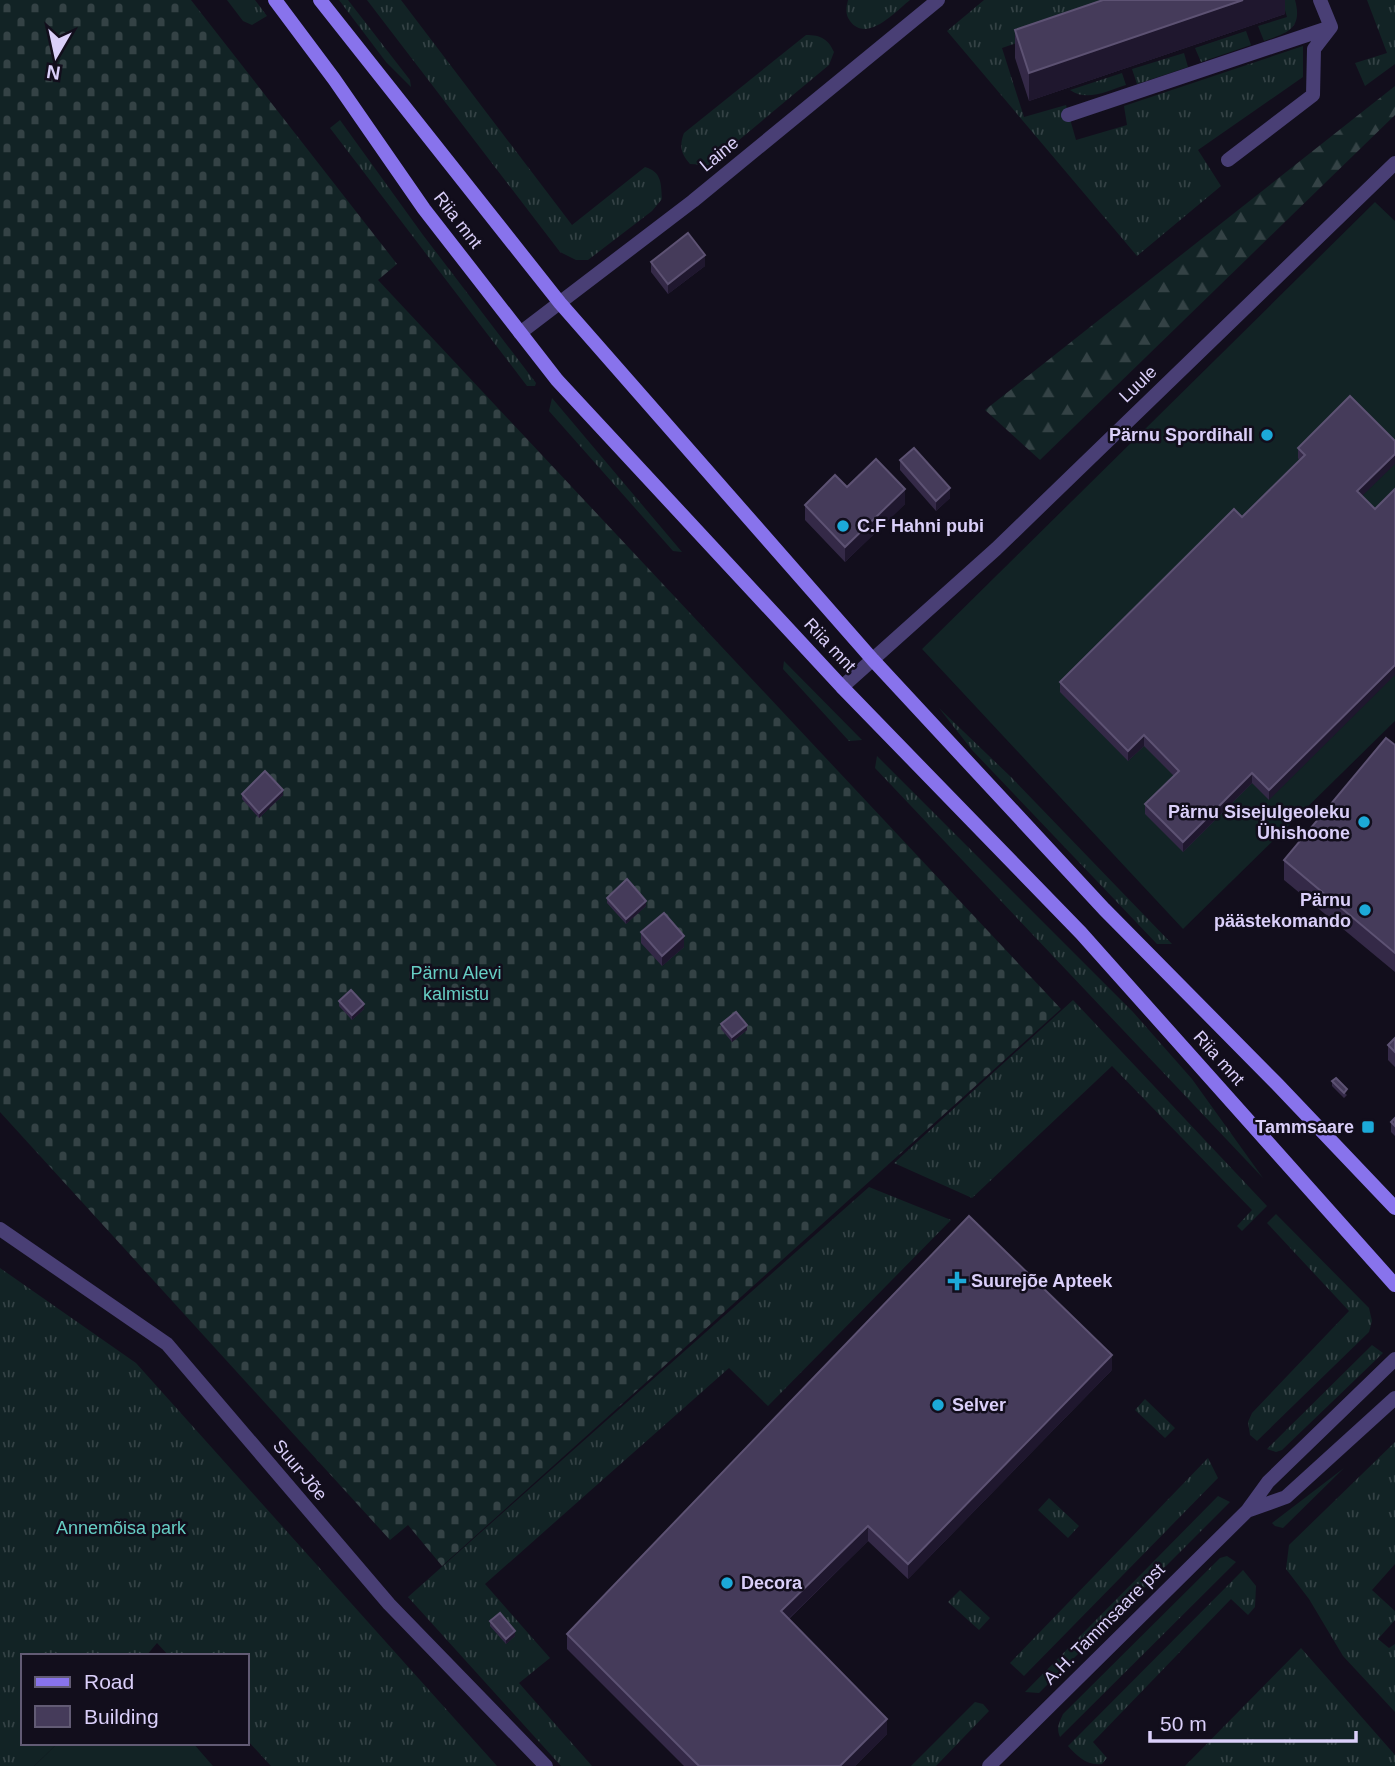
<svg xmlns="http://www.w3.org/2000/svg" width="1395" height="1766" viewBox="0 0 1395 1766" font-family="Helvetica,sans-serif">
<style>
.grass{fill:url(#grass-tufts)}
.forest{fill:url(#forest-firs)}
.cemetery{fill:url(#cemetery-stones)}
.pitch{fill:#122325}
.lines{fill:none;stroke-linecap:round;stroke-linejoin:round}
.street{stroke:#493f75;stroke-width:14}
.secondary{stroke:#8873ec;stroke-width:14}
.wall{fill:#342947}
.shaded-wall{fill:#1f172e}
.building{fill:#453b5a;stroke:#5d5273;stroke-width:2}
.poi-dot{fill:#1ca9d8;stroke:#120e1c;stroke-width:2.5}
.labels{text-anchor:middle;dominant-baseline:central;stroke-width:5;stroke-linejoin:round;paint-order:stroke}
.street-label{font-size:18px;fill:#dacff9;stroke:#120e1c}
.poi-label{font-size:18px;font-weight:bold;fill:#dacff9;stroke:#120e1c;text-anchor:end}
.park-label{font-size:18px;fill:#66cec4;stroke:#120e1c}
</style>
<defs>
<pattern id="grass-tufts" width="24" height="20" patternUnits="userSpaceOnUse" patternTransform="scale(1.75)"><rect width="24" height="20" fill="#122325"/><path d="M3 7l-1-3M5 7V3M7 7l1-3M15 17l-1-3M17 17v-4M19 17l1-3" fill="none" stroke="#344245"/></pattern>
<pattern id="forest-firs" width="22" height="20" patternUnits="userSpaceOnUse" patternTransform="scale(1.75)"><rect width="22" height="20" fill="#122325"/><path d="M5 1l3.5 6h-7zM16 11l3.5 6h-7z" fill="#344245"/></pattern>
<pattern id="cemetery-stones" width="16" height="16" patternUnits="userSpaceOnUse" patternTransform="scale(1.75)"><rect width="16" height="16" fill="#122325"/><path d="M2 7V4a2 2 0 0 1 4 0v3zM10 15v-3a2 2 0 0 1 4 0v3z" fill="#344245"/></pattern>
</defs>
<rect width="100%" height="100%" fill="#120e1c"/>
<path class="grass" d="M227 0H255L267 16 252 25 243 21Z
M339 0H348L410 80 411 87 386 62Z
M367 0H401L572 225 645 167C662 172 661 184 662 199L652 211 588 260H576L560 252Z
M848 0H910C896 11 867 44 850 21 845 14 846 8 848 0Z
M984 0H1141L1002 48 1024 117 1066 105 1076 140 1127 125 1124 106 1303 46V77L1198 150 1221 186 1137 256 947 31Z
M1282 0H1295C1303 29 1287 33 1264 41L1258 26 1287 17Z
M1367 0H1395V64L1365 86 1355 63 1387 53Z
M1246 31 1251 45 1201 62 1195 48Z
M806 35C821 35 828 39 834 52L829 65 709 165 690 164C681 154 679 146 684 133Z
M1184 53 1188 67 1137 84 1132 69Z
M1122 73 1126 85C1107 91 1087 102 1070 90Z
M340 120 423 235 536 383 535 386H527L330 128Z
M552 398 682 552 673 551 549 411Z
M784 661 862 740 849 741 783 669Z
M939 708 1012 778 1172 944H1157L972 750Z
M877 756 1133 1012 1192 1079 1263 1178 875 768Z
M1073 1000 1267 1206 1242 1231 1237 1226 1252 1210 1112 1066 972 1198 894 1163Z
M869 1187 951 1220 768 1406 729 1368 485 1584 550 1658 519 1683 592 1766H561L408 1597Z
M1276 1214 1369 1308 1372 1321 1369 1332 1257 1441 1250 1435 1248 1422 1252 1413 1349 1311 1267 1223Z
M0 1268 136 1363 497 1766H271L247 1740V1656H169L157 1643 146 1656H23V1743H58L34 1766H0Z
M1372 1345 1383 1353 1282 1450 1276 1452 1267 1449Z
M1145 1399 1175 1428 1165 1438 1135 1410Z
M1395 1442V1564L1372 1590 1395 1611V1620L1378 1639 1389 1648 1395 1644V1712L1343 1656 1309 1599 1286 1569 1289 1545Z
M1208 1458 1218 1478 1024 1676 1010 1663Z
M1344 1468 1283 1528 1275 1526 1272 1523Z
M1218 1496 1230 1502 1039 1693 1025 1692Z
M1049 1498 1079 1526 1068 1538 1038 1510Z
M1227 1556 1236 1562 1060 1737C1056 1728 1059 1723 1063 1714L1220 1558Z
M1243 1570 1256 1586 1255 1607 1248 1615 1231 1599 1093 1742 1107 1758 1102 1764C1087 1766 1077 1756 1068 1746Z
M960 1590 990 1618 979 1630 948 1602Z
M1301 1648 1395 1755V1766H1185Z
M975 1702 983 1704 989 1711 936 1766H911Z"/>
<path class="forest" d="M1395 86V115L1040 460 985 410Z"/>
<path class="cemetery" d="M0 0H191L397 264 378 280 1061 1009 442 1566 408 1525 390 1540 0 1112Z"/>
<path class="pitch" d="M1375 202 1395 221V721L1183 929 922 649Z
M58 1743H193L213 1766H34Z"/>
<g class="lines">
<path class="street" d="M1068 115 1331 27
M1228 160 1313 95 1314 49 1331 27 1320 0
M520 333 693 201 938 0
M842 687 996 549 1395 163
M0 1229 167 1344 389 1604 546 1766
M1247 1511 1286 1497 1395 1398
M989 1766 1247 1511 1268 1482 1395 1359"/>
<path class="secondary" d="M275 0 334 79 424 209 557 380 842 687 1081 933 1395 1285
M320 0 560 303 873 660 1104 909 1277 1084 1395 1208"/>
</g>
<path class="wall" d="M1285 0V14L1029 101 1015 58V30Z
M651 262 705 266 668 294 651 272Z
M1298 448 1362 496 1269 800 1252 783 1183 852 1145 814V804L1174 776 1144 746 1128 761 1060 692V682L1242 517 1299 460 1298 458Z
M900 460 950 498 936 511 900 470Z
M847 487 905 504 845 562 805 520V505Z
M1395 745V972L1284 880V860Z
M242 794 283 795 259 818 242 799Z
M607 898 646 906 626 924 607 903Z
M641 932 684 947 662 966 641 943Z
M339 1001 364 1009 352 1020 339 1006Z
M721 1024 747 1030 732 1042 721 1029Z
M1395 1038V1067L1388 1060V1045Z
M1332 1081 1347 1095 1344 1098 1332 1086Z
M1395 1118V1136L1391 1132V1122Z
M1112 1370 908 1579 868 1541 789 1619 887 1734 855 1766H684L567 1649V1634Z
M490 1621 515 1636 506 1644 490 1626Z"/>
<path class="shaded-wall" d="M1243 0H1285V14L1029 101V73Z
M705 255V266L668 294V284Z
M1395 454V464L1357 501V491Z
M950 488V498L936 511V501Z
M905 489V504L845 562V547Z
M1395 665V675L1269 800V790Z
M1144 735V746L1128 761V751Z
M1252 773V783L1183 852V842Z
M283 790V795L259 818V813Z
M646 901V906L626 924V919Z
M684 936V947L662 966V956Z
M364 1004V1009L352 1020V1015Z
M747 1025V1030L732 1042V1037Z
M1112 1355V1370L908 1579V1564Z
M868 1526V1541L781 1626V1611Z
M515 1631V1636L506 1644V1639Z
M887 1719V1734L855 1766H840Z"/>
<path class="building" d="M1103 0H1243L1029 73 1015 30Z
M688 233 705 255 668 284 651 262Z
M1350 396 1395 441V454L1357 491 1375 509 1395 489V665L1269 790 1252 773 1183 842 1145 804 1179 771 1144 735 1128 751 1060 682 1234 509 1242 517 1305 455 1298 448Z
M914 448 950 488 936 501 900 460Z
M876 459 905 489 845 547 805 505 835 475 847 487Z
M1386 738 1395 745V953L1284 860Z
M265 771 283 790 259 813 242 794Z
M627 879 646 901 626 919 607 898Z
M664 913 684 936 662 956 641 932Z
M351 990 364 1004 352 1015 339 1001Z
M736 1012 747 1025 732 1037 721 1024Z
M1395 1038V1052L1388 1045Z
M1336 1078 1347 1089 1344 1093 1332 1081Z
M1395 1118V1126L1391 1122Z
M969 1216 1112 1355 908 1564 868 1526 781 1611 887 1719 840 1766H699L567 1634Z
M500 1613 515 1631 506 1639 490 1621Z"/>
<g class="poi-dot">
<circle cx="1267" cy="435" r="7"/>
<circle cx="843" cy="526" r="7"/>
<circle cx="1364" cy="822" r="7"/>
<circle cx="1365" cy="910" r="7"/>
<rect x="1361" y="1120" width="14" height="14" rx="3.5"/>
<path d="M953.5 1270.5h7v7h7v7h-7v7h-7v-7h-7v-7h7z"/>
<circle cx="938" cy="1405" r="7"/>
<circle cx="727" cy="1583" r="7"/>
</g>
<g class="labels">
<g class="street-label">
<text transform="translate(719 154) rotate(-39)">Laine</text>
<text transform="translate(458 220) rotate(52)">Riia mnt</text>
<text transform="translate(1138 384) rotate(-44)">Luule</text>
<text transform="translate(830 645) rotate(47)">Riia mnt</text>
<text transform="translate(1219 1058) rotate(48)">Riia mnt</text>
<text transform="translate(300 1470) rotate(50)">Suur-Jõe</text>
<text transform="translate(1104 1624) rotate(-45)">A.H. Tammsaare pst</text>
</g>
<g class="poi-label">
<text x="1253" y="435">Pärnu Spordihall</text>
<text x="857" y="526" text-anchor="start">C.F Hahni pubi</text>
<text x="1350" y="812">Pärnu Sisejulgeoleku<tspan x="1350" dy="21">Ühishoone</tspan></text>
<text x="1351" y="900">Pärnu<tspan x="1351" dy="21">päästekomando</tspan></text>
<text x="1354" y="1127">Tammsaare</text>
<text x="971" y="1281" text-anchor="start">Suurejõe Apteek</text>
<text x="952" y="1405" text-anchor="start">Selver</text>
<text x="741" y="1583" text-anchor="start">Decora</text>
</g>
<g class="park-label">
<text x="456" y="973">Pärnu Alevi<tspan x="456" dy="21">kalmistu</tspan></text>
<text x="121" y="1528">Annemõisa park</text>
</g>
</g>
<rect x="21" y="1654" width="228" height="91" fill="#120e1c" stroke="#625b74" stroke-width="2"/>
<rect x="35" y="1677" width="35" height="10" fill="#8873ec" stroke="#625b74" stroke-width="2"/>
<text x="84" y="1689" font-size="21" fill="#dacff9">Road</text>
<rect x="35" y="1706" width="35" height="21" fill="#453b5a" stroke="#625b74" stroke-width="2"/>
<text x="84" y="1724" font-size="21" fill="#dacff9">Building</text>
<g transform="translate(56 56) rotate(189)" stroke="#120e1c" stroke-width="5" paint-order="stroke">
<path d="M0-5L12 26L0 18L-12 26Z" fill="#dacff9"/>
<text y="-10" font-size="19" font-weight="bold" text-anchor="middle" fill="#dacff9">N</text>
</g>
<path d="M1150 1731v10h206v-10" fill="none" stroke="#dacff9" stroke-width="3.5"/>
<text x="1160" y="1731" font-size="21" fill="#dacff9" stroke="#120e1c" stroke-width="5" paint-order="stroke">50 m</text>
</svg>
